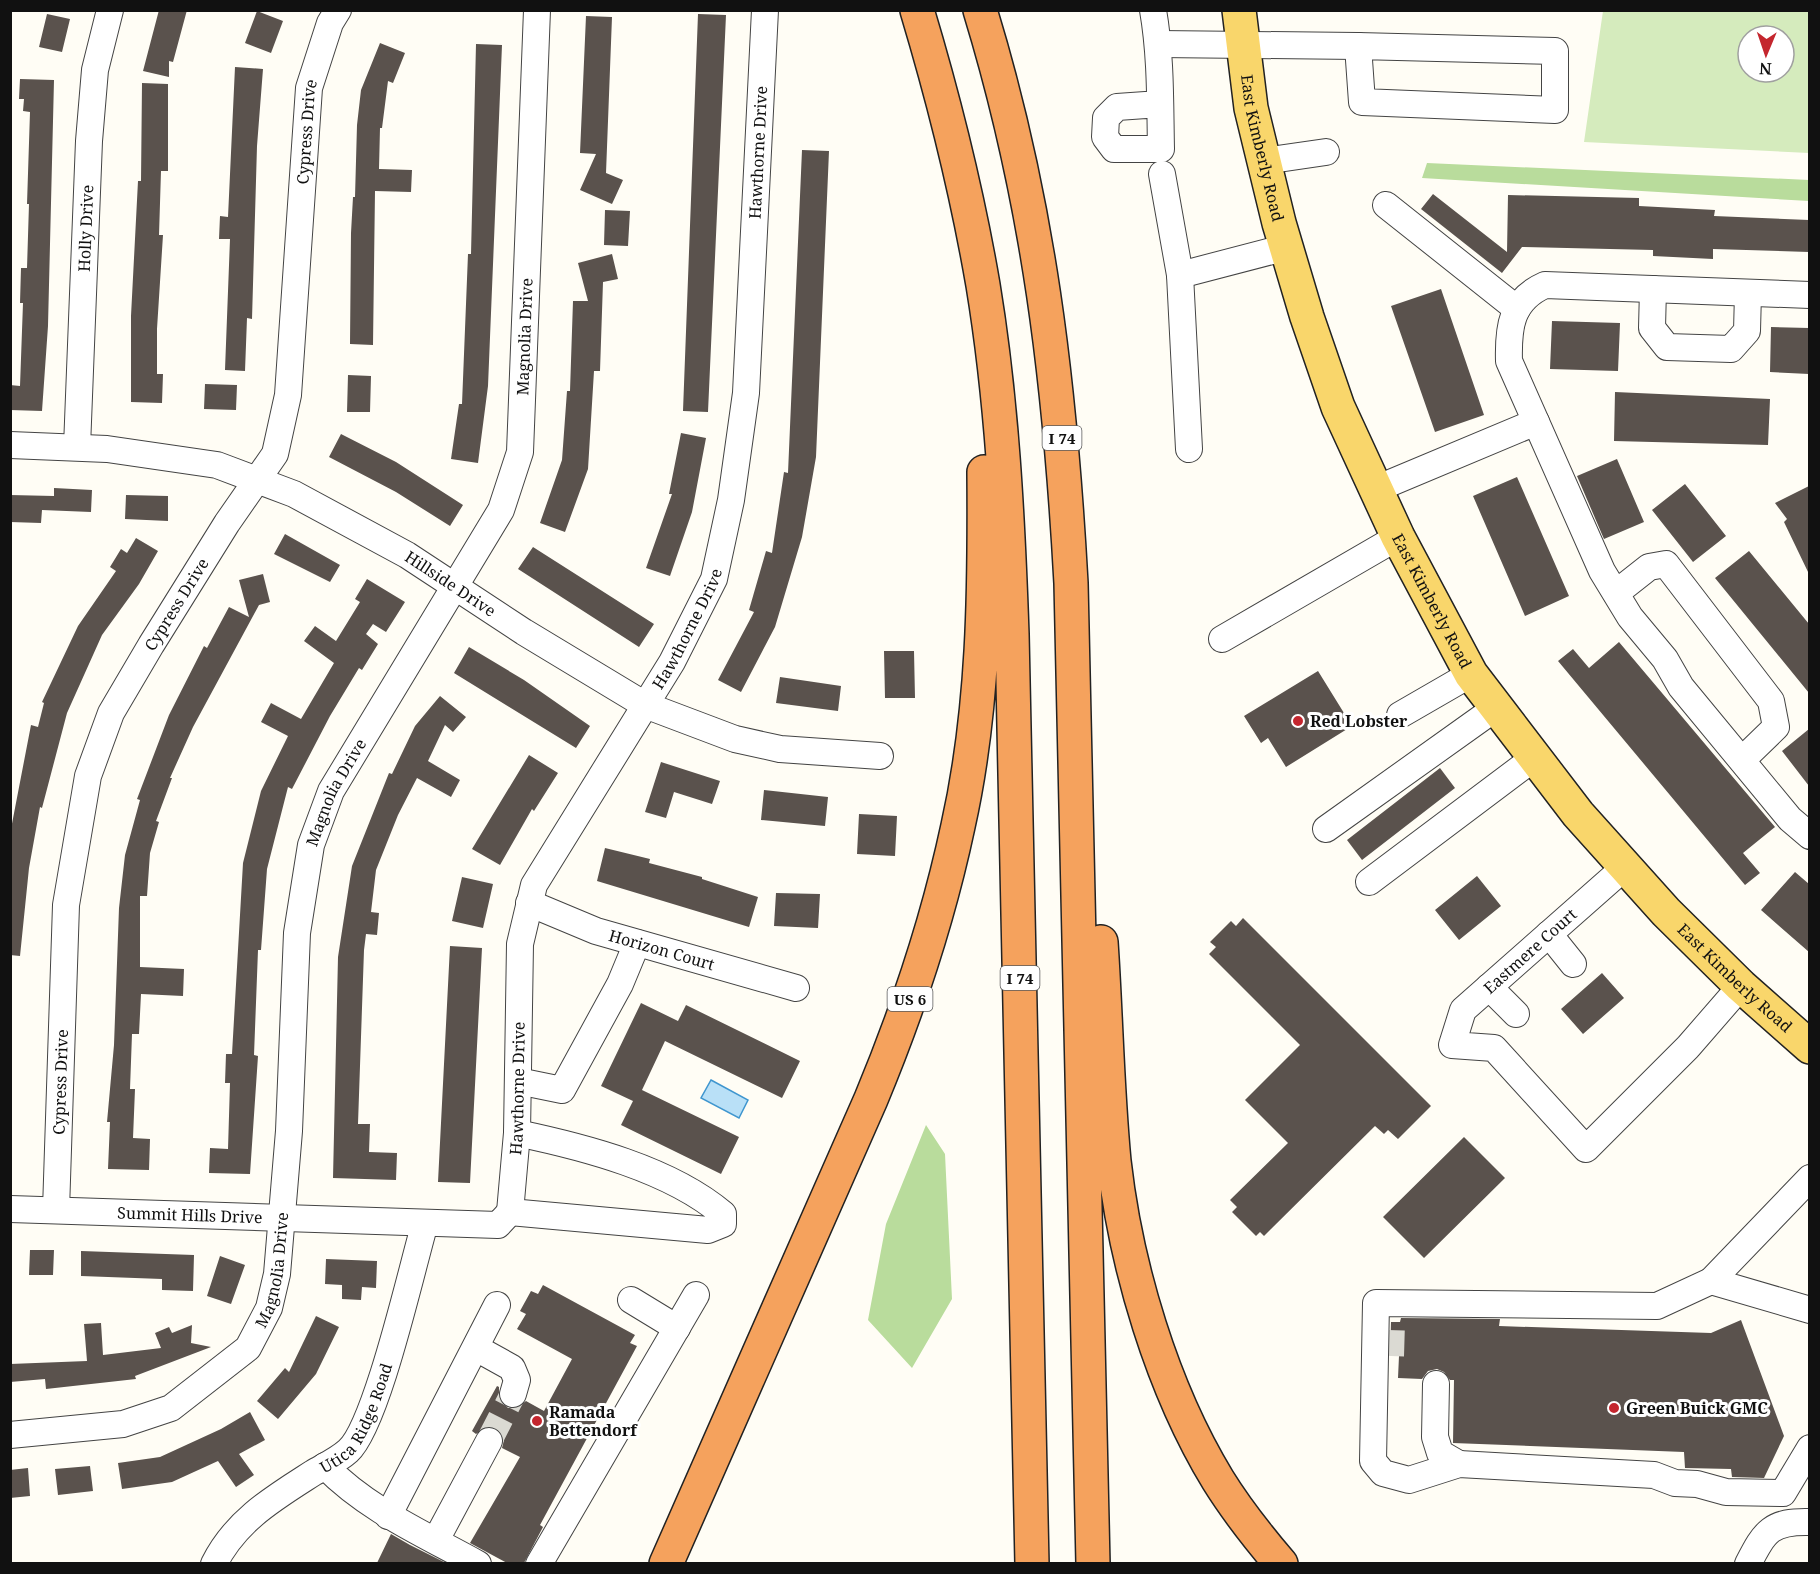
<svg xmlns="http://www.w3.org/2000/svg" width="1820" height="1574" viewBox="0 0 1820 1574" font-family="'Noto Serif',serif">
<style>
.green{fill:#d5ebbd;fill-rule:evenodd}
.forest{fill:#b9dc9c}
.water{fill:#b9e0f7;stroke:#3f96cf;stroke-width:1.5}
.building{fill:#5a524d}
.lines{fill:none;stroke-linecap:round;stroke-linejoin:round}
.minor-tunnel{stroke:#dbdad3;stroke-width:26;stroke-dasharray:26 13;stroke-linecap:butt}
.minor-casing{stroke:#444;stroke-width:28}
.major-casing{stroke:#222;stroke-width:36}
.highway-casing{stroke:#222;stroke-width:36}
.minor{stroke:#fff;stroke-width:26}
.major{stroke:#f9d66b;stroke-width:33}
.highway{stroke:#f5a25d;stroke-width:33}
.poi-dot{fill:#c4262e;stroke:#fff;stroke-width:2}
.labels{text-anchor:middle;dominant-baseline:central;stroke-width:6;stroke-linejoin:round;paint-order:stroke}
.shield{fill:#fff;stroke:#585858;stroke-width:1.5}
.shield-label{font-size:15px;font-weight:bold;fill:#111}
.street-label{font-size:16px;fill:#111;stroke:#fff}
.poi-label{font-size:16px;font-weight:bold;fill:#111;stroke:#fff;text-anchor:start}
</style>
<rect width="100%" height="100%" fill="#fffdf5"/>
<path class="green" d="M1603 11H1809V153L1584 142ZM1748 36H1784V72H1748Z"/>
<path class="forest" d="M1427 163 1809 180V201L1422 178Z
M926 1125 945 1154 952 1299 912 1368 868 1320 886 1224Z"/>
<path class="water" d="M711 1080 748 1100 739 1118 701 1098Z"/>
<path class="building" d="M159 10H187L173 62 169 61V77L143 71Z
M257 11 283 21 271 53 245 43Z
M47 14 70 19 62 52 39 47Z
M698 14 726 15 708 412 683 411Z
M586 16 612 17 606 173 623 180 612 204 580 190 596 154 580 153Z
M380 43 405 53 393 83 388 81 382 128H380L379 169 412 170 411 192 375 191 373 345 350 344 351 233 353 197H355L357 125 361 90Z
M476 44 502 45 488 386 478 463 451 459 459 404H462L468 254H471Z
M235 67 263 69 257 146 252 319 247 318 245 371 225 370 230 239H219L220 216 228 217Z
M20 79 54 80 48 326 42 411 10 410V385L20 386 23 303H20L21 268H27L29 204H27L30 112 23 111 24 99H19Z
M142 83 168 84V171H161L159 235H163L157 329V374H163L162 403 131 402V316L138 181H141Z
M802 150 829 151 816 457 802 537 775 627 741 692 718 680 754 612 749 610 766 551 772 553 784 472 788 473Z
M1433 194 1507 252 1508 195 1639 198V206L1715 210 1714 216 1809 220V252L1713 249V259L1653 256V250L1522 247 1502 273 1421 209Z
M605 210 630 211 628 246 604 245Z
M612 254 618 279 603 282 600 371H594L588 469 565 532 540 523 562 460 567 391H570L573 301H588L578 263Z
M1441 289 1484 415 1435 432 1391 306Z
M1552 321 1620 323 1618 371 1550 369Z
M1771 327 1809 328V374L1770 372Z
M348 375 371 376 370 412H347Z
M205 384 237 385 236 410 204 409Z
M1615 392 1770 399 1768 445 1614 441Z
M681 433 706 438 692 512 670 576 646 568 672 494H669Z
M341 434 396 462 463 505 450 526 396 492 329 457Z
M1617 459 1644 522 1604 539 1577 476Z
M1517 477 1569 596 1525 616 1473 496Z
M1685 484 1726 536 1693 562 1652 510Z
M1809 486V574L1784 522 1787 519 1775 503Z
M54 488 92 490 91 512 42 510 41 523 10 522V495L54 496Z
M126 495 168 496V521L125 519Z
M285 534 340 565 330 582 274 554Z
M136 538 158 551 139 584 102 635 67 713 42 808 40 807 29 868 20 956 10 955V834L31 725 38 727 44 703 42 702 78 626 116 571 110 567 121 549 127 553Z
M533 547 654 624 639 647 518 569Z
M1749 551 1809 624V693L1715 578Z
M263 574 270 602 259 605 193 727 170 778H172L156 821 159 822 150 853 147 896H140V967L184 969 183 996 141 994 139 1034H132L130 1089H135L133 1138 150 1139 149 1170 108 1169 110 1122H107L114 1045 119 908 125 855 140 800 137 799 169 715 204 646 207 648 229 607 249 617 239 580Z
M367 579 405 602 386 632 373 624 366 634 378 644 362 670 359 668 330 716 292 789 288 787 267 869 261 950H258L254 1055 258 1056 250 1174 209 1173 210 1148 228 1149 230 1083H225L226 1054H232L243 863 261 791 288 736 261 722 271 703 301 719 334 663 304 641 315 626 336 641 360 602 355 599Z
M1619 642 1775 827 1743 853 1760 873 1745 885 1558 661 1573 649 1589 668Z
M469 647 524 680 590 726 576 748 454 673Z
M884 651H914L915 698H885Z
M1318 671 1352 726 1286 767 1268 738 1261 743 1244 716Z
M780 677 841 686 838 711 776 703Z
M440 696 466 717 453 732 445 725 428 761 460 780 451 797 417 778 398 815 376 870 371 912 379 913 377 935 366 934 364 950 358 1124H370L369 1152 397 1153 396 1180 333 1178 338 957 352 866 389 773 392 774 415 726Z
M1809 729V786L1782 751Z
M529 755 558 773 534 811 532 809 500 865 472 849Z
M661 762 720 781 712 804 674 792 666 818 645 812Z
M1440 768 1455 788 1362 860 1347 840Z
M764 790 828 797 825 826 761 820Z
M859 814 897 816 895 856 857 854Z
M605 848 650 859 649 863 702 877V879L758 897 749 927 597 881Z
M1795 872 1809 884V952L1761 910Z
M1477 876 1501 906 1459 940 1435 910Z
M462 877 493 884 483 928 452 921Z
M776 893 820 894 818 928 774 926Z
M1243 918 1431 1106 1398 1139 1388 1130 1384 1134 1375 1126 1264 1236 1260 1232 1256 1236 1232 1212 1237 1207 1230 1200 1288 1143 1245 1100 1300 1045 1209 954 1216 947 1210 942 1231 921 1236 926Z
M450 946 482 948 470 1183 438 1182Z
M1602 973 1624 998 1583 1034 1561 1009Z
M641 1003 678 1021 686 1005 800 1061 782 1098 665 1041 642 1090 739 1137 721 1174 621 1125 633 1101 601 1086Z
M1464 1137 1505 1178 1424 1258 1383 1217Z
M30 1250H54L53 1275H29Z
M81 1251 194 1255 193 1291 162 1290V1279L81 1276Z
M220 1256 245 1265 231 1304 207 1296Z
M326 1259 377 1261 376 1288 362 1287 361 1300 342 1299V1285L325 1284Z
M543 1285 635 1335 630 1343 637 1346 540 1525 543 1527 524 1563H507L470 1543 520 1457 502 1448 504 1440 497 1428 488 1426 476 1434 472 1431 497 1386 499 1387V1398L508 1408H517L526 1401 544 1411 572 1359 517 1329 526 1314 520 1311 531 1291 538 1294Z
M316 1316 339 1327 316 1374 278 1419 257 1401 285 1368 289 1372Z
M1401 1318 1500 1319 1499 1326 1711 1333 1741 1320 1784 1436 1764 1478 1732 1477 1731 1469 1685 1468 1684 1452 1453 1443 1454 1380H1450L1444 1372 1437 1369 1428 1371 1422 1379 1398 1378 1399 1356H1390L1391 1322H1400Z
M101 1323 103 1355 161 1348 155 1333 169 1327 172 1333 192 1325 191 1343 211 1347 135 1376 136 1379 46 1389 45 1379 10 1382V1364L87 1361 84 1324Z
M250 1412 265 1440 239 1454 254 1475 236 1487 218 1461 172 1482 122 1489 118 1463 160 1457 221 1429Z
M90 1466 93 1491 58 1495 55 1469Z
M28 1468 30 1496 10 1498V1470Z
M391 1534 410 1545 446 1563H377Z"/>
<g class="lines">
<path class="minor-tunnel" d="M1391 1356 1392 1322
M489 1441 513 1394"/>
<defs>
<g id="minor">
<path d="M1153 10C1161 56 1160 103 1161 149H1114L1105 137 1106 118 1117 107 1160 104"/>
<path d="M1159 44 1358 46"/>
<path d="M1358 46 1555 51V110L1362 102Z"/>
<path d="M1264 161 1326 152"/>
<path d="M1162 174 1180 275 1189 449"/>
<path d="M1386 205 1517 309"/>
<path d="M1180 275 1287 247"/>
<path d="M1653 289 1652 328 1667 347 1731 349 1747 331 1748 293"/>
<path d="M1810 295 1545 285C1511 300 1508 327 1509 361L1602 571 1630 617 1665 659 1681 687 1790 819 1810 836"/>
<path id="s1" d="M10 445 107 449 217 465 294 494 407 555 524 632 645 705 735 739 780 749 880 756"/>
<path id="s2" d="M77 447 89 141 95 70 110 10"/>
<path d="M1376 489 1536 422"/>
<path d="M1616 593 1649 567 1666 564 1771 701 1776 727 1742 760"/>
<path d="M1222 639 1398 537"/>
<path d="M1400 715 1471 674"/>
<path d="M1326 829 1497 707"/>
<path d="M1625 867 1463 1010 1452 1045 1494 1048 1586 1149 1688 1047 1741 986"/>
<path d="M1369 882 1534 758"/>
<path id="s3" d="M529 903 596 931 796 988"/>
<path d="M1549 934 1573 964"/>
<path d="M1489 987 1516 1014"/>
<path d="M518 1081 562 1090 620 984 637 943"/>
<path d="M1810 1178 1711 1281 1810 1310"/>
<path id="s4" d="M10 1209 498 1225 510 1212"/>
<path id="s5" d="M56 1210 66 905 88 776 111 713 151 645 227 523 275 454 288 395 309 88 330 23 338 10"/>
<path id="s6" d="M510 1212 517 1133 520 944 534 885 672 662 714 579 731 500 746 393 765 10"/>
<path d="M510 1212 708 1230 723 1224V1214C670 1169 584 1147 517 1133"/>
<path d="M1711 1281 1657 1306 1376 1303 1373 1461 1383 1473 1409 1480 1459 1464 1654 1475 1675 1483 1697 1484 1726 1492 1783 1493 1810 1448"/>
<path d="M631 1300 677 1328"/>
<path d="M476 1348 512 1368 517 1380 513 1394"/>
<path d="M1436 1384 1435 1437 1440 1453 1459 1464"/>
<path id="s7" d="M10 1435 123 1424 171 1408 248 1348 269 1308 277 1274 289 1131 297 933 311 845 331 791 501 510 520 452 537 10"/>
<path d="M325 1466C368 1510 424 1534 478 1564"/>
<path d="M388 1516 497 1305"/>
<path d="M436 1540 489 1441"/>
<path id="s8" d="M214 1564C236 1520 274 1498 313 1473 325 1466 338 1460 348 1451 377 1425 412 1267 425 1223"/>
<path d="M539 1564 696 1295"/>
<path d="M1748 1564C1765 1531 1771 1521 1810 1522"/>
</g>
<g id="major">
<path id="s9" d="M1239 10 1251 108 1279 223 1307 317 1338 407 1398 537 1471 674 1578 814 1666 912 1741 986 1810 1047"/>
</g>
<path id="highway" d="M917 10C944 100 967 192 983 285 1002 400 1008 517 1012 634L1032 1564
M980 10C1039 203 1060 383 1071 583L1093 1564
M1101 942C1106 1015 1107 1088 1114 1161 1126 1267 1162 1388 1218 1480 1236 1509 1258 1537 1281 1564
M666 1564 871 1099C908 1010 938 920 958 826 984 710 985 590 984 472"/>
</defs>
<use href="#minor" class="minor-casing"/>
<use href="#major" class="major-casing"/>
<use href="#highway" class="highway-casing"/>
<use href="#minor" class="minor"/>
<use href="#major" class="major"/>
<use href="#highway" class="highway"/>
</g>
<g class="poi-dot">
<circle cx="1298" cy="721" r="6"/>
<circle cx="1614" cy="1408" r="6"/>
<circle cx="537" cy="1421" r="6"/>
</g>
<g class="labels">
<g class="shield">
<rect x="1042.5" y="426" width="39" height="24" rx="4.5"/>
<rect x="1000.5" y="966" width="39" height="24" rx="4.5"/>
<rect x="887.5" y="987" width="45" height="24" rx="4.5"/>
</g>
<g class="shield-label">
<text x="1062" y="438">I 74</text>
<text x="1020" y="978">I 74</text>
<text x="910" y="999">US 6</text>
</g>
<g class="street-label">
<text stroke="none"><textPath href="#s5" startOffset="1134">Cypress Drive</textPath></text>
<text stroke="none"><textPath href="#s9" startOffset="140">East Kimberly Road</textPath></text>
<text stroke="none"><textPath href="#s6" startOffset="1114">Hawthorne Drive</textPath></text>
<text stroke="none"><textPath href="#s2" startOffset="219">Holly Drive</textPath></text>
<text stroke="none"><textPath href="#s7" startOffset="1335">Magnolia Drive</textPath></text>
<text stroke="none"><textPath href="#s1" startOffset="471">Hillside Drive</textPath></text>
<text stroke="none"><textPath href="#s9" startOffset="626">East Kimberly Road</textPath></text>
<text stroke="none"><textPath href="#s5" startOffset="630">Cypress Drive</textPath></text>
<text stroke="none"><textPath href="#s6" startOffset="628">Hawthorne Drive</textPath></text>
<text stroke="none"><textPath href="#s7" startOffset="831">Magnolia Drive</textPath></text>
<text stroke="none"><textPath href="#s3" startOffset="141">Horizon Court</textPath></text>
<text transform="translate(1530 951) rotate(-42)">Eastmere Court</text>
<text stroke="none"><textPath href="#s9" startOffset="1112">East Kimberly Road</textPath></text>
<text stroke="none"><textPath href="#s5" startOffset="128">Cypress Drive</textPath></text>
<text stroke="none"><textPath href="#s6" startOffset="124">Hawthorne Drive</textPath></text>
<text stroke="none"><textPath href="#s4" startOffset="180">Summit Hills Drive</textPath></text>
<text stroke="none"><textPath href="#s7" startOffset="345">Magnolia Drive</textPath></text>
<text stroke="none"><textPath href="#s8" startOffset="210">Utica Ridge Road</textPath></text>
</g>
<g class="poi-label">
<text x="1310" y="721">Red Lobster</text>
<text x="1626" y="1408">Green Buick GMC</text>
<text x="549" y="1412">Ramada<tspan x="549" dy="18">Bettendorf</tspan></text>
</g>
</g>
<rect width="1820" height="1574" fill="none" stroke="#111111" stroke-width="24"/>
<g transform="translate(1766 54) rotate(182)"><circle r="28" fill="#ffffff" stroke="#a0a0a0" stroke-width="1.5"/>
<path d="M0-4.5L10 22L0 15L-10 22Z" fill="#c4262e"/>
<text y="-9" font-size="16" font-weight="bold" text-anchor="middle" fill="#111111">N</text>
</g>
</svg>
